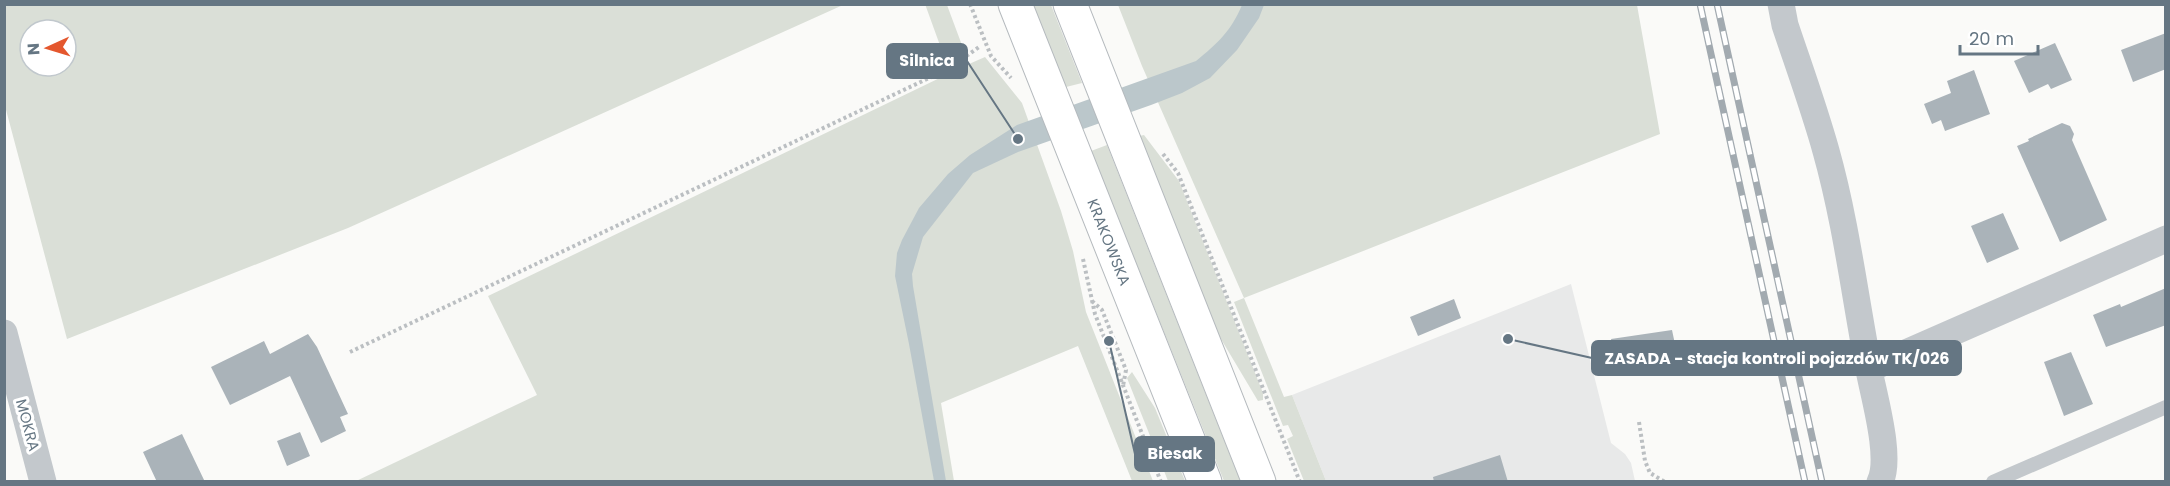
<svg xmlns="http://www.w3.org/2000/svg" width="2170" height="486" viewBox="0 0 2170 486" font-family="Poppins,sans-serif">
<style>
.built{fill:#e8e9e9}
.green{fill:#dadfd7;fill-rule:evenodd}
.water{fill:#bbc7cb}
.building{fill:#aab3b9}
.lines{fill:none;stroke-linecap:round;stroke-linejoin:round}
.primary-casing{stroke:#b5babe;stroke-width:35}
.path{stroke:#bbbfc2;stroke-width:4;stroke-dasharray:3 3;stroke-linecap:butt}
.service{stroke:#c3c8cc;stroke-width:14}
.minor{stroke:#c3c8cc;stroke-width:27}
.primary{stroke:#fff;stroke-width:33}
.rail-casing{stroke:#a2aab0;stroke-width:7}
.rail{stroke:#fff;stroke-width:4.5;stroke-dasharray:14;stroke-linecap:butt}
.labels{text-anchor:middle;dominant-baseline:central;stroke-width:6;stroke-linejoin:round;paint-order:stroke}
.street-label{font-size:15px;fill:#657683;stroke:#fff}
.leader{fill:none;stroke:#657683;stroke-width:2}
.callout-dot{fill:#657683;stroke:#fff;stroke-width:2}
.callout{fill:#657683;stroke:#657683;stroke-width:2}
.callout-label{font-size:16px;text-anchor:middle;font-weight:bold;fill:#fff}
</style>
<rect width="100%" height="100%" fill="#fafaf8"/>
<path class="built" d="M1571 284 1611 443 1625 454 1631 463 1635 481H1326L1292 395Z"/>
<path class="green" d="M925 4 947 5 969 64 985 57 1022 103 1061 211 1073 251 1086 312 1153 481H1132L1078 346 941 403 954 481 354 482 537 395 488 296 950 73Z
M4 5 5 4 843 5 348 228 67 339 5 106ZM30 30H66V66H30Z
M1033 5H1051L1082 83 1066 87Z
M1118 5H1637L1660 134 1244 298 1284 397 1292 395 1326 481H1304L1287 439 1293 436 1288 425 1283 426 1234 302 1244 298 1142 66Z
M1144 135 1179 181 1263 393V400L1258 401 1218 334 1139 136Z
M1107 145 1234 465 1241 481H1224L1091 151Z
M1132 372 1155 408 1185 481H1168L1127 378Z"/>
<path class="water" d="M1242 5H1264L1259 18 1237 50 1210 78 1182 93 1151 105 1018 152 973 173 923 237 912 274 913 286 946 481H934L909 344 895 276 897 253 902 240 919 208 948 174 970 155 1017 125 1196 61C1218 43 1231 31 1242 5Z"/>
<path class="building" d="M2166 33V69L2133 82 2121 50Z
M2055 43 2072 80 2051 89 2048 84 2029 93 2014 61Z
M1974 70 1990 114 1945 131 1941 120 1932 124 1924 104 1951 93 1947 81Z
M2062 123 2070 126 2074 134 2072 140 2107 220 2060 242 2017 146 2029 141 2028 139Z
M2003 213 2019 249 1987 263 1971 226Z
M2166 288V325L2106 347 2093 315 2120 304 2121 307Z
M1454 299 1461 318 1418 336 1410 317Z
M1672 330 1676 349 1615 359 1611 339Z
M308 334 317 347 348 414 340 417 346 431 321 443 290 376 230 405 211 367 264 341 270 354Z
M2071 352 2093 404 2064 416 2044 362Z
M300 432 310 456 287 466 277 441Z
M182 434 205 482H157L143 452Z
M1500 455 1508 482H1434L1433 477Z"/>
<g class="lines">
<defs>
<g id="primary">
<path id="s1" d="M1015 4 1205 482"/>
<path d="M1070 4 1259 482"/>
</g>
</defs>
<use href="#primary" class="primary-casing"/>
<path class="path" d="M970 4 991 56 1011 78
M1163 154 1178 173 1300 482
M1083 259 1095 314 1161 482
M1092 301 1102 310 1126 370 1123 386
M350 352 948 69 979 47
M1639 422 1645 461 1650 473 1665 482"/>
<path class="service" d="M1993 482 2166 407"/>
<path class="minor" d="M1781 4 1785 25C1799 67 1814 108 1826 151 1846 222 1855 297 1869 370 1874 397 1892 458 1880 482
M4 333 43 482
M1869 369 2166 239"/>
<use href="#primary" class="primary"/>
<defs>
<path id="rail" d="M1700 4 1805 482
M1717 4 1822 482"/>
</defs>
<use href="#rail" class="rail-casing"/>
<use href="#rail" class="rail"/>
</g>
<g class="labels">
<g class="street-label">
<text stroke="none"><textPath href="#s1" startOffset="256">KRAKOWSKA</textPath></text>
<text transform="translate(28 425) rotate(75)">MOKRA</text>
</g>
</g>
<path class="leader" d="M1018 139L967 61M1508 339L1592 358M1109 341L1135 454"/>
<g class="callout-dot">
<circle cx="1018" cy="139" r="6"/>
<circle cx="1508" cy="339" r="6"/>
<circle cx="1109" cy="341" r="6"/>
</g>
<g class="callout">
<rect x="887" y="44" width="80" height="34" rx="6"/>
<rect x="1592" y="341" width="369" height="34" rx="6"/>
<rect x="1135" y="437" width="79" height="34" rx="6"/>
</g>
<g class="callout-label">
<text x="927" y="66">Silnica</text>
<text x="1777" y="364">ZASADA - stacja kontroli pojazdów TK/026</text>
<text x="1175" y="459">Biesak</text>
</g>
<rect width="2170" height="486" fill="none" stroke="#657683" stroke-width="12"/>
<g transform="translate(48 48) rotate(266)"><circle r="28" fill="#ffffff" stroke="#c1c8cd" stroke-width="1.5"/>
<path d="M0-4.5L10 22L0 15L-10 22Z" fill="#e4572e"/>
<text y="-9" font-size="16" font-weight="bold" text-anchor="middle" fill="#657683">N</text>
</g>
<path d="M1960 45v9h78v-9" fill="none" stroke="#657683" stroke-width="3"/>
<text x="1969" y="45" font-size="18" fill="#657683" stroke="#ffffff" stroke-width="4.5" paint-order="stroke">20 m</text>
</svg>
